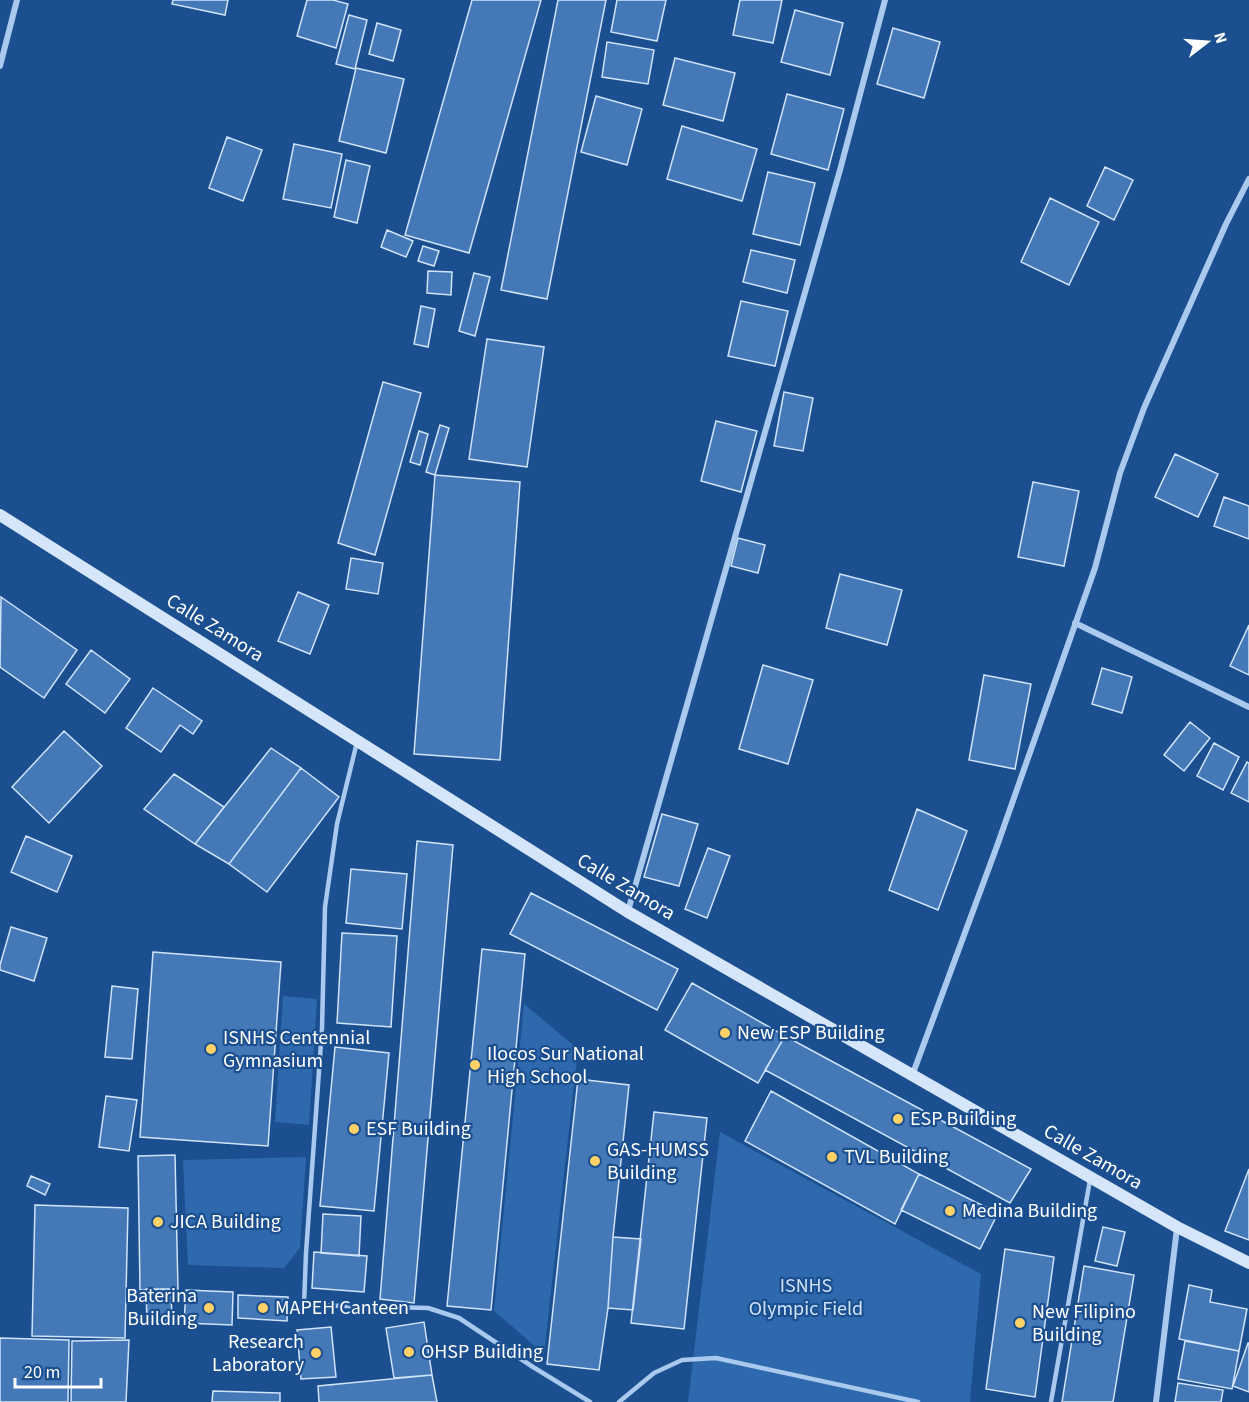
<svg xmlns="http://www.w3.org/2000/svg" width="1249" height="1402" viewBox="0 0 1249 1402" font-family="'Source Sans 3',sans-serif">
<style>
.green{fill:#2e69ad}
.building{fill:#4478b7;stroke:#cfe3fa;stroke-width:1.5}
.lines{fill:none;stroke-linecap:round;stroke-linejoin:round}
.lane{stroke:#a9c9ee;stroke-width:4.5}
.street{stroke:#a9c9ee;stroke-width:6}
.secondary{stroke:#d6e6fa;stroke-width:12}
.poi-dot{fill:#ffd166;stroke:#1b4f8f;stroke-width:2}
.labels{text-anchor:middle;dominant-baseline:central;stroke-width:4.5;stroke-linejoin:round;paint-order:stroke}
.street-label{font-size:20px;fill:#fff;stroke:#1b4f8f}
.poi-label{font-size:20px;fill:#fff;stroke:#1b4f8f;text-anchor:start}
.park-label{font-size:20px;fill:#cfe3fa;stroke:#1b4f8f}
</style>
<rect width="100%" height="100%" fill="#1b4f8f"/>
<path class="green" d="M283 996 317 999 309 1125 275 1122Z
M524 1004 578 1049 544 1354 494 1311Z
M720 1132 981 1274 970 1402H688Z
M306 1157 300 1248 284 1268 188 1265 183 1160Z"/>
<path class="building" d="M173 0H228L225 15 172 4Z
M307 0H333L348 4 336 48 297 36Z
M472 0H541L469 253 405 235Z
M558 0H606L547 299 501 290Z
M617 0H666L657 41 611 32Z
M740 0H782L773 43 733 35Z
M795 10 843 23 830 75 781 62Z
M349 15 367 20 355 69 336 64Z
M377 23 401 30 393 61 369 54Z
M893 28 940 42 924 98 877 84Z
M607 42 654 50 648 84 602 77Z
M675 58 735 73 723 121 663 105Z
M356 68 404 79 386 153 339 141Z
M787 94 844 109 828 170 771 154Z
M596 96 642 109 627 165 581 152Z
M682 126 757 149 742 201 667 179Z
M227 137 262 150 243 201 209 188Z
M294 144 342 154 331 208 283 199Z
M346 160 370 166 357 223 334 217Z
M1105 167 1133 180 1114 220 1087 206Z
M768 172 815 183 800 245 753 234Z
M1050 198 1099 222 1069 285 1021 262Z
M387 230 413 241 406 257 381 247Z
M423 246 439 251 434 266 418 261Z
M751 250 795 260 787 293 743 282Z
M428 271 452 272 451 295 427 293Z
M474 273 490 277 475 336 459 331Z
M741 301 788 311 775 366 728 356Z
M421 306 435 309 428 347 414 344Z
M487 339 544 347 527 467 469 459Z
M383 382 421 393 375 555 338 543Z
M784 392 813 398 803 451 774 446Z
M716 421 757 431 741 492 701 481Z
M440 425 449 428 435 475 426 472Z
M419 431 428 434 420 465 410 462Z
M1175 454 1218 474 1198 517 1155 497Z
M435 475 520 482 500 760 414 754Z
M1033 482 1079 491 1064 566 1018 557Z
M1224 497 1249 506V539L1214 526Z
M738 538 765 545 758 573 731 566Z
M351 558 383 563 378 594 346 589Z
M840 574 902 590 887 645 826 628Z
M298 592 329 605 310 654 278 641Z
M1 597 77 650 44 698 0 667Z
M1249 625V675L1230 666Z
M91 650 130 679 105 713 66 684Z
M763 665 813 680 788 764 739 749Z
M1102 668 1132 677 1122 713 1092 704Z
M984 675 1031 684 1015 769 969 760Z
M153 688 202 721 193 734 180 725 161 752 126 728Z
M1190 722 1210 738 1184 771 1164 755Z
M64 731 102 766 49 823 12 787Z
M1214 743 1239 757 1223 790 1197 776Z
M271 748 301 768 229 864 195 844Z
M1247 762 1249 763V802L1231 793Z
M301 768 339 797 267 892 229 864Z
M174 774 224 807 195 844 144 809Z
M917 809 967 831 938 910 889 890Z
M662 814 698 824 679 886 644 877Z
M26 836 72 856 57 892 11 872Z
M417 841 453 845 414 1303 380 1299Z
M708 848 730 856 707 918 685 909Z
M351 869 407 874 402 929 346 923Z
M531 893 678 969 657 1010 510 934Z
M11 927 47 938 34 981 0 970V965Z
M342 933 397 936 391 1027 337 1023Z
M482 949 525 954 491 1310 447 1306Z
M153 952 281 962 268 1146 140 1137Z
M692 983 785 1036 758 1083 665 1030Z
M112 986 138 989 132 1059 105 1057Z
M785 1036 1031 1169 1010 1203 765 1070Z
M335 1047 389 1053 374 1211 320 1206Z
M578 1079 629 1085 613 1237 608 1308 599 1370 547 1364Z
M771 1091 919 1174 895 1224 745 1141Z
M106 1096 137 1100 129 1151 99 1147Z
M654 1112 707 1118 684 1329 631 1323Z
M175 1155 178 1289 140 1290 138 1156Z
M1249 1169V1240L1225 1231Z
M919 1174 998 1213 980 1249 901 1210Z
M31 1176 50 1184 45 1195 27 1186Z
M35 1205 128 1208 125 1338 32 1336Z
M323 1214 361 1216 359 1256 321 1253Z
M1103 1227 1125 1232 1117 1266 1095 1261Z
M613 1237 641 1239 633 1310 608 1308Z
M1005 1249 1054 1257 1035 1397 986 1389Z
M314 1252 367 1256 364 1292 312 1288Z
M1084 1266 1134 1275 1113 1402H1062Z
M1189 1285 1212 1290 1210 1302 1247 1309 1239 1351 1179 1339Z
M146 1289H171L172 1320 147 1321Z
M186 1290 233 1292 232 1325 184 1323Z
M238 1295 288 1297 287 1321 238 1318Z
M424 1322 432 1375 394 1378 386 1328Z
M331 1327 336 1377 301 1379 297 1330Z
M0 1338 69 1340 68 1402H0Z
M129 1340 126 1402H71L72 1341Z
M1185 1341 1239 1351 1232 1389 1178 1379Z
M1248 1343H1249V1392L1233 1386Z
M432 1375 437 1402H319L318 1386Z
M1178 1383 1223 1390 1221 1402H1175Z
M213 1391 280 1393V1402H212Z"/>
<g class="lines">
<path class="lane" d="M357 742 337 824 325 907 322 1029 306 1253 304 1305 428 1308 459 1318 533 1367 590 1402
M619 1402 654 1373 682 1360 716 1358 918 1402
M1051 1402 1090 1180"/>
<path class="street" d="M0 66 17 0
M1075 623 1249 707
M628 911 840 170 885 0
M912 1076 997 846 1095 568 1120 473 1144 408 1226 224 1249 179
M1156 1402 1177 1228"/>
<path class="secondary" d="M0 515 628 912 1177 1227 1249 1263"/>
</g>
<g class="poi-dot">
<circle cx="725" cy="1033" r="6"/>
<circle cx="211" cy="1049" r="6"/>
<circle cx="475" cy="1065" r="6"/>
<circle cx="898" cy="1119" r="6"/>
<circle cx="354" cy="1129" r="6"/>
<circle cx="832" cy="1157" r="6"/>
<circle cx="595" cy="1161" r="6"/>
<circle cx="950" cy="1211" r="6"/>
<circle cx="158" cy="1222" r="6"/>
<circle cx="209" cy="1308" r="6"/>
<circle cx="263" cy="1308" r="6"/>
<circle cx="1020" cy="1323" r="6"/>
<circle cx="409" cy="1352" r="6"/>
<circle cx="316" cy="1353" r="6"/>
</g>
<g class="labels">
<g class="street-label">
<text transform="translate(215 628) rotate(32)">Calle Zamora</text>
<text transform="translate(626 887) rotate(31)">Calle Zamora</text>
<text transform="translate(1093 1157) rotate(30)">Calle Zamora</text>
</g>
<g class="poi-label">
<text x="737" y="1033">New ESP Building</text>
<text x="223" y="1038">ISNHS Centennial<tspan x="223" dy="23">Gymnasium</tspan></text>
<text x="487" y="1054">Ilocos Sur National<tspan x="487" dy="23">High School</tspan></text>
<text x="910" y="1119">ESP Building</text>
<text x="366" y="1129">ESF Building</text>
<text x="607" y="1150">GAS-HUMSS<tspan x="607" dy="23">Building</tspan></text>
<text x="844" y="1157">TVL Building</text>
<text x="962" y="1211">Medina Building</text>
<text x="170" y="1222">JICA Building</text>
<text x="197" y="1296" text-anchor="end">Baterina<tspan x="197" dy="23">Building</tspan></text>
<text x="275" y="1308">MAPEH Canteen</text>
<text x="1032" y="1312">New Filipino<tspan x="1032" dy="23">Building</tspan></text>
<text x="304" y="1342" text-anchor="end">Research<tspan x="304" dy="23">Laboratory</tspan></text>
<text x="421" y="1352">OHSP Building</text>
</g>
<g class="park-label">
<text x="806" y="1286">ISNHS<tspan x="806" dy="23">Olympic Field</tspan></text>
</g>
</g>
<g transform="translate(1207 42) rotate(73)" stroke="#1b4f8f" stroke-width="4.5" paint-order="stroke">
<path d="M0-4.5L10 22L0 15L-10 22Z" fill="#ffffff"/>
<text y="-9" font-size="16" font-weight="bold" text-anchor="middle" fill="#ffffff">N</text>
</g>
<path d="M15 1378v9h86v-9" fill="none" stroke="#ffffff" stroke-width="3"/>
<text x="24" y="1378" font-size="18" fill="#ffffff" stroke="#1b4f8f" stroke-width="4.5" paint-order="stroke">20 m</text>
</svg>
